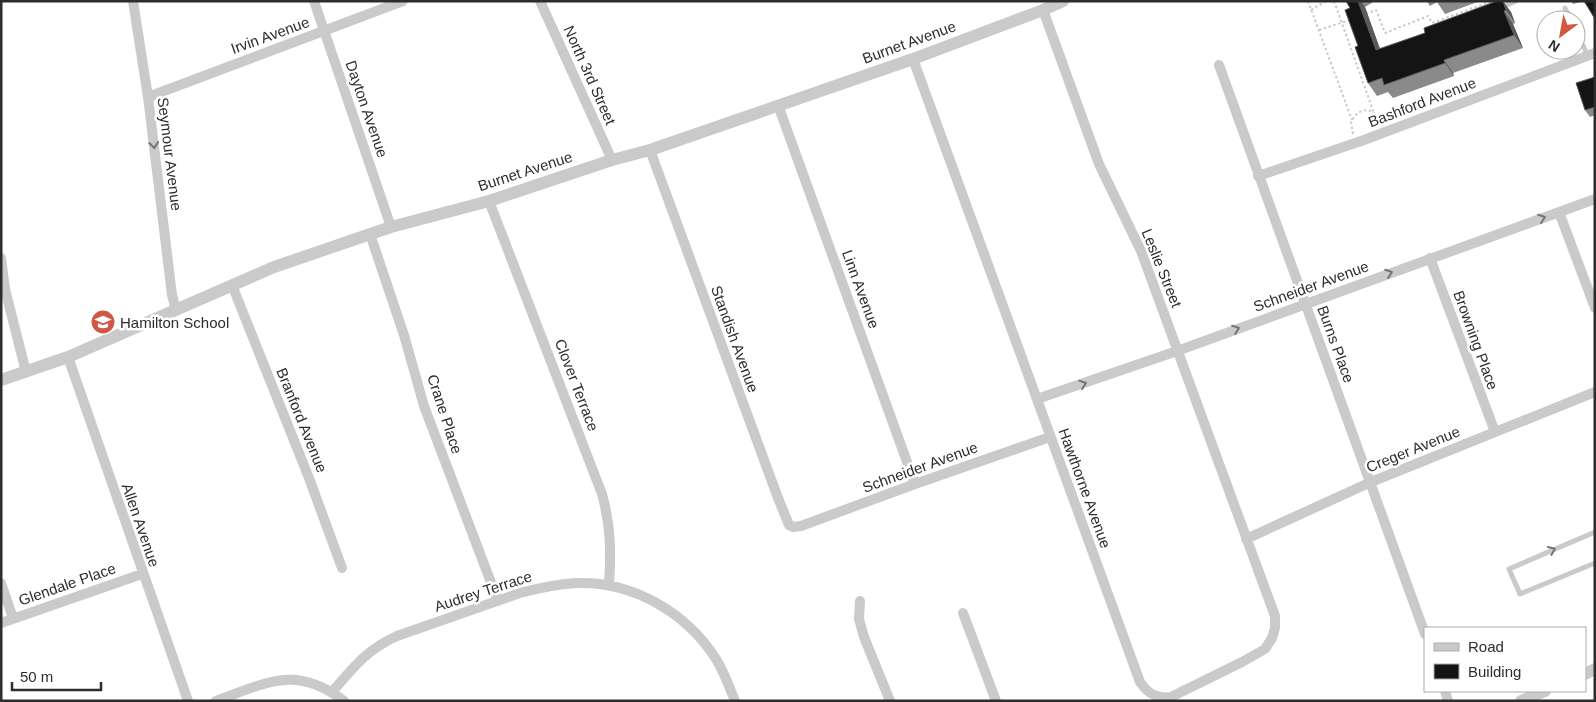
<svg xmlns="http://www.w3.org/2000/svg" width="1596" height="702" viewBox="0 0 1596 702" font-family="Helvetica,sans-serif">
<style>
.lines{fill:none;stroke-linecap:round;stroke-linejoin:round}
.path{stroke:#cacaca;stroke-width:2;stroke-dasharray:2.5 2.5;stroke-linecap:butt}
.service{stroke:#cacaca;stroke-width:5}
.minor{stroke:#cacaca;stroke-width:10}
.tertiary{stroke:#cacaca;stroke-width:12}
.wall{fill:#8a8a8a}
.shaded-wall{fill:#5a5a5a}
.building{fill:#141414;stroke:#5a5a5a}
.oneway{stroke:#747474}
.labels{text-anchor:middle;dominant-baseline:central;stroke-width:5;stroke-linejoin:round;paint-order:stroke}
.street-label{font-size:15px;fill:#2d2d2d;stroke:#fff}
.poi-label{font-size:15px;fill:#2d2d2d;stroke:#fff;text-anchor:start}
</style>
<rect width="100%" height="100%" fill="#fff"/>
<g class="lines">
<path class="path" d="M1308 1 1352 120
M1334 1 1374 113
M1311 10 1326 1
M1366 14 1376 10 1385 33 1428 16 1432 23 1492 1
M1319 30 1350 20
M1353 134 1351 122C1358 107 1373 106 1380 121"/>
<path class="service" d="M1500 8 1516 1
M1565 8 1571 20
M1576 31 1588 56
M1595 532 1509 569 1520 594 1595 563"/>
<path class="minor" d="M133 1 148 97 172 295 176 310
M314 1 391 227
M540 1 612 160
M913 59 1140 682C1148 694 1157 699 1171 697L1242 662 1265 649 1272 638 1275 628V616L1141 251 1099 164 1043 10
M1219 65 1425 634
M148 97 403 1
M778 105 915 484
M650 150 778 498 789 525 793 527 801 526 915 484 1050 437
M1258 176 1364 140 1595 53
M489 201 602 494C611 527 611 552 609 585
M1559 212 1595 308
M370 234 404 335 424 406 498 601
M1 258 5 289 26 372
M1430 258 1495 432
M232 285 309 478 342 568
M68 357 188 701
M1037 399 1177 351 1595 199
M1246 539 1371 482 1595 392
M1 583 13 618
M860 601 859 619 864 637 890 701
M963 613 996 701
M1 623 142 574
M1445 691 1448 701
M332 692C354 667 366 650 397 636L520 593C539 588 557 584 577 583 632 581 686 612 716 659 724 672 729 686 735 701
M216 701C266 683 296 664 344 701"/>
<path class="tertiary" d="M1 380 68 357 274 267 391 227 489 201 612 160 650 150 913 59 1043 10 1063 1
M1585 674 1595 669
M1521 701 1545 691"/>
</g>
<path class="wall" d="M1346 1H1375L1365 7 1380 49 1425 33 1497 1 1511 12 1515 23 1513 24 1523 48 1453 73 1454 76 1393 98 1388 92 1377 96 1368 83 1358 46 1350 8Z
M1427 1H1480L1445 14 1437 2 1430 6Z
M1571 1H1595H1584L1573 4Z
M1595 77V115L1590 117 1585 110Z"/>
<path class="shaded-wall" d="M1358 1H1361L1365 7 1385 63 1376 50Z
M1503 1 1511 12 1515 23 1506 10Z
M1504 11 1513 24 1523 48 1514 35Z
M1444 60 1453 73 1454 76 1445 63Z"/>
<path class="building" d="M1346 1H1358L1376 50 1425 33 1424 28 1497 1H1503L1506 10 1504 11 1514 35 1444 60 1445 63 1384 85 1382 78 1368 83 1355 47 1358 46 1345 10 1350 8Z
M1584 1H1595V19Z
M1595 77V107L1585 110 1576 83Z"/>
<defs><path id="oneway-chevron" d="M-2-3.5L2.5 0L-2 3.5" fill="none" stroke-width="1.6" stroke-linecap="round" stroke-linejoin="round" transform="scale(1.25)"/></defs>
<g class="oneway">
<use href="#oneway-chevron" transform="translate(154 145) rotate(83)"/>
<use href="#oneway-chevron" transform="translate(1542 218) rotate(-20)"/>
<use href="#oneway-chevron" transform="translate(1389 273) rotate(-20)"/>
<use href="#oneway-chevron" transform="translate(1236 329) rotate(-21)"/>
<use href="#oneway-chevron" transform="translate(1083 384) rotate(-19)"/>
<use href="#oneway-chevron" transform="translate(1552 550) rotate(-23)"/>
</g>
<defs>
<symbol id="school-disc" viewBox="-11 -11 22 22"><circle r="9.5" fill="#d25742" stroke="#fff"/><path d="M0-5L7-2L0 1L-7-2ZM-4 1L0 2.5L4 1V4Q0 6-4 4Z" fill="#fff"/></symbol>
</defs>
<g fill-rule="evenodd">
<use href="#school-disc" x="89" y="308" width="28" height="28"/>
</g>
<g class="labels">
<g class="street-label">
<text transform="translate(270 35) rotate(-20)">Irvin Avenue</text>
<text transform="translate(909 42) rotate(-20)">Burnet Avenue</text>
<text transform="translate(590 75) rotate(66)">North 3rd Street</text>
<text transform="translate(1422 102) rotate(-21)">Bashford Avenue</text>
<text transform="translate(367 109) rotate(71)">Dayton Avenue</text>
<text transform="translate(170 154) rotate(83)">Seymour Avenue</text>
<text transform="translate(525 171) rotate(-18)">Burnet Avenue</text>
<text transform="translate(1162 268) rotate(68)">Leslie Street</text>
<text transform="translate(1311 286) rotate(-20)">Schneider Avenue</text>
<text transform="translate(861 289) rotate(70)">Linn Avenue</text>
<text transform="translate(735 339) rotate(70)">Standish Avenue</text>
<text transform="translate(1476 340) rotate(70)">Browning Place</text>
<text transform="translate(1336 344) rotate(70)">Burns Place</text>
<text transform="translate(577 385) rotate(69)">Clover Terrace</text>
<text transform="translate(445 414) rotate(72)">Crane Place</text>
<text transform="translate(302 420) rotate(68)">Branford Avenue</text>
<text transform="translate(1413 449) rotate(-22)">Creger Avenue</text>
<text transform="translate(920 467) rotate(-20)">Schneider Avenue</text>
<text transform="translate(1085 488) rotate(70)">Hawthorne Avenue</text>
<text transform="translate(141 525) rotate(71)">Allen Avenue</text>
<text transform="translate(67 584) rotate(-19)">Glendale Place</text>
<text transform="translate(483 591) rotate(-18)">Audrey Terrace</text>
</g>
<g class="poi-label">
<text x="120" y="322">Hamilton School</text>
</g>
</g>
<rect width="1596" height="702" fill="none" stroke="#2d2d2d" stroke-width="5"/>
<rect x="1424" y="627" width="162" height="65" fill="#ffffff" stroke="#ababab"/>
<rect x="1434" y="643" width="25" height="8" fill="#cacaca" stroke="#ababab"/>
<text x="1468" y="652" font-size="15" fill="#2d2d2d">Road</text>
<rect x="1434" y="664" width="25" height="15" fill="#141414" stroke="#ababab"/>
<text x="1468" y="677" font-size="15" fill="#2d2d2d">Building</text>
<g transform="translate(1561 35) rotate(212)"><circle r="24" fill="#ffffff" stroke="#ababab"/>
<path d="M0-4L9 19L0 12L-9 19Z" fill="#d25742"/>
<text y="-8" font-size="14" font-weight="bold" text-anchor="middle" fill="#2d2d2d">N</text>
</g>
<path d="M12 682v8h89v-8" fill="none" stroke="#2d2d2d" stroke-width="2.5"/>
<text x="20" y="682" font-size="15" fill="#2d2d2d" stroke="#ffffff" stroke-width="4" paint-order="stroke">50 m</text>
</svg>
